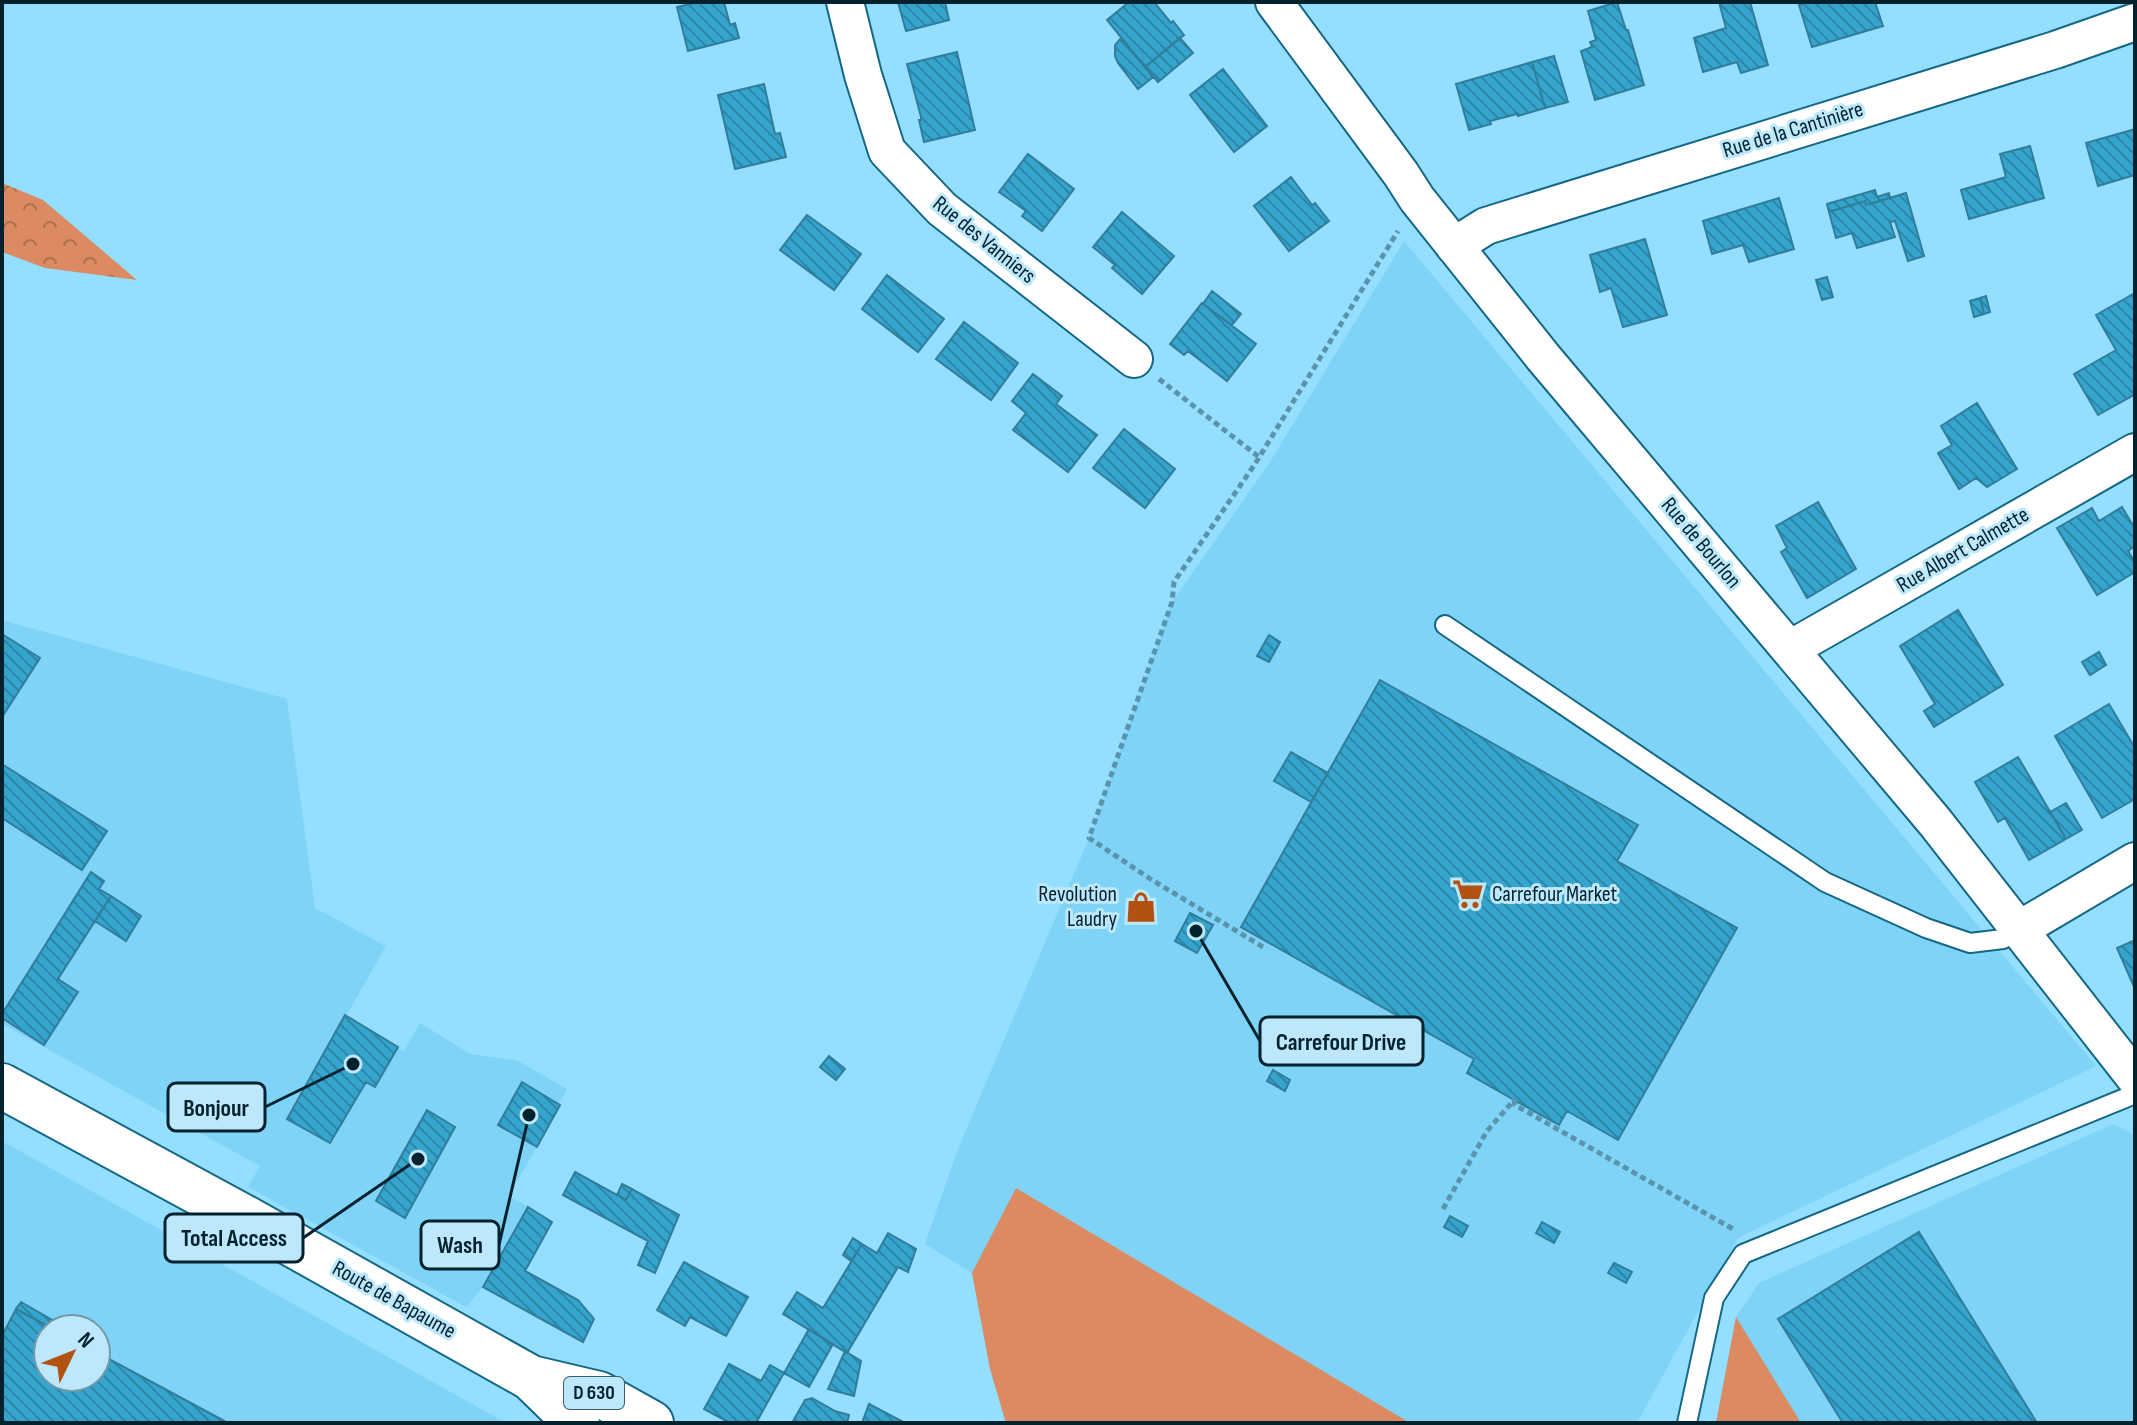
<svg xmlns="http://www.w3.org/2000/svg" width="2137" height="1425" viewBox="0 0 2137 1425" font-family="'Sofia Sans Condensed',sans-serif">
<style>
.built{fill:#7fd3f7;fill-rule:evenodd}
.green{fill:#db8a61}
.forest{fill:url(#forest-crowns)}
.building{fill:url(#building-back-hatch);stroke:#317d9a;stroke-width:2}
.lines{fill:none;stroke-linecap:round;stroke-linejoin:round}
.service-casing{stroke:#156783;stroke-width:22}
.minor-casing{stroke:#156783;stroke-width:40}
.primary-casing{stroke:#156783;stroke-width:48}
.path{stroke:#5a94ac;stroke-width:5;stroke-dasharray:6 4;stroke-linecap:butt}
.service{stroke:#fff;stroke-width:18}
.minor{stroke:#fff;stroke-width:36}
.primary{stroke:#fff;stroke-width:44}
.labels{text-anchor:middle;dominant-baseline:central;stroke-width:6;stroke-linejoin:round;paint-order:stroke}
.shield{fill:#bde7fb;stroke:#3b5d6c;stroke-width:2}
.shield-label{font-size:20px;font-weight:bold;fill:#03222e}
.street-label{font-size:22px;fill:#03222e;stroke:#bde7fb}
.poi-label{font-size:22px;fill:#03222e;stroke:#bde7fb;text-anchor:end}
.leader{fill:none;stroke:#03222e;stroke-width:3}
.callout-dot{fill:#03222e;stroke:#bde7fb;stroke-width:3}
.callout{fill:#bde7fb;stroke:#03222e;stroke-width:3}
.callout-label{font-size:24px;text-anchor:middle;font-weight:bold;fill:#03222e}
</style>
<defs>
<pattern id="forest-crowns" width="20" height="18" patternUnits="userSpaceOnUse" patternTransform="scale(2)"><rect width="20" height="18" fill="#db8a61"/><path d="M2 6a3 3 0 1 1 6 0M12 15a3 3 0 1 1 6 0" fill="none" stroke="#af7050"/></pattern>
<pattern id="building-back-hatch" width="6" height="6" patternUnits="userSpaceOnUse" patternTransform="scale(2)"><rect width="6" height="6" fill="#35a5ce"/><path d="M-1 5l2 2M0 0l6 6M5-1l2 2" fill="none" stroke="#2b86a8"/></pattern>
</defs>
<rect width="100%" height="100%" fill="#94dfff"/>
<path class="built" d="M1404 241 2096 1066 1738 1238 1637 1423H1006L990 1369 972 1273 925 1244 956 1154 1089 838 1172 602 1270 462Z
M2 620 287 699 315 908 386 946 346 1016 404 1051 420 1023 470 1054 518 1061 567 1089 537 1147 508 1196 528 1207 483 1287 466 1307 248 1187 260 1166 2 1024Z
M2113 1124 2135 1135V1423H1716L1736 1317 1759 1283Z
M2 1141 506 1423H2ZM48 1329H96V1377H48Z"/>
<path class="green" d="M1016 1188 1410 1423H1006L990 1369 972 1273Z
M1736 1317 1801 1423H1716Z"/>
<path class="forest" d="M2 183 43 200 137 280 45 268 2 252Z"/>
<path class="building" d="M698 2H724L730 25 735 23 739 38 688 51 677 7Z
M898 2H945L949 20 906 31Z
M1129 2H1154L1171 23 1173 21 1184 35 1145 67 1107 20Z
M1617 2 1626 30H1628L1644 85 1595 100 1581 51 1592 47 1590 42 1596 40 1588 11Z
M1719 2H1750L1768 65 1741 73 1737 62 1703 72 1694 38 1726 28Z
M1811 2H1875L1883 26 1812 47 1799 5Z
M1121 38 1153 77 1138 89 1118 63 1115 56V45Z
M1180 38 1193 53 1158 82 1145 67Z
M957 52 975 130 924 142 919 120H921V117L907 64Z
M1554 56 1568 102 1545 108 1532 62Z
M1532 62 1545 108 1518 116 1517 114 1490 121 1491 124 1469 130 1456 84Z
M1223 69 1267 126 1234 152 1190 95Z
M764 84 775 134 780 133 786 157 735 169 718 95Z
M2135 129V175L2098 186 2086 143Z
M2030 146 2044 198 1969 219 1961 190 2006 177 2000 154Z
M1028 154 1074 189 1042 231 1022 216 1026 211 999 192Z
M1291 177 1312 205 1315 203 1329 221 1289 251 1254 206Z
M1875 190 1877 197 1889 193 1890 198 1866 205 1865 201 1829 212 1827 204Z
M1906 193 1924 256 1908 261 1895 221 1890 222 1895 237 1857 248 1852 233 1836 238 1829 212 1865 201 1866 205Z
M1779 198 1794 249 1749 262 1743 245 1712 254 1703 221Z
M1122 212 1174 256 1142 294 1112 268 1115 265 1093 247Z
M807 215 861 254 834 290 780 250Z
M1645 239 1667 315 1623 327 1611 288 1600 292 1590 255Z
M887 275 944 319 918 352 862 309Z
M1827 277 1833 297 1822 300 1816 280Z
M1212 291 1241 314 1232 325 1203 304Z
M2133 294 2135 297V397L2134 395 2098 415 2074 374 2116 350 2096 315Z
M1986 296 1990 312 1984 314 1980 298Z
M1980 298 1984 314 1974 317 1970 301Z
M1202 303 1256 344 1227 381 1188 351 1184 355 1170 344Z
M964 322 1018 363 991 400 936 359Z
M1033 374 1062 396 1056 404 1097 435 1068 472 1013 430 1026 413 1012 401Z
M1977 403 2017 469 1987 487 1976 478 1959 489 1938 453 1952 445 1941 426Z
M1124 429 1175 469 1145 508 1093 468Z
M1818 502 1856 569 1807 598 1781 552 1787 548 1776 526Z
M2122 507 2135 529V546L2128 551 2135 562V572L2097 595 2057 528 2092 508 2099 521Z
M1958 610 2003 685 1934 727 1924 711 1935 704 1900 646Z
M2 634 40 658 2 717Z
M1269 635 1280 642 1269 662 1257 656Z
M2099 652 2106 665 2090 675 2082 662Z
M1380 680 1638 825 1617 861 1737 928 1618 1140 1567 1111 1559 1125 1514 1100 1467 1073 1474 1059 1241 927Z
M2109 704 2135 748V799L2102 818 2055 736Z
M1291 752 1328 773 1311 802 1274 781Z
M2018 757 2066 839 2029 860 2005 818 1998 822 1975 782Z
M2 764 107 831 82 870 2 818Z
M2066 803 2082 830 2066 839 2050 812Z
M91 872 104 881 99 889 111 896 58 979 78 992 44 1045 2 1018V1014Z
M111 896 141 916 126 941 95 921Z
M1190 913 1213 925 1197 953 1175 941Z
M2135 940V989L2117 948Z
M345 1015 398 1047 375 1087 366 1082 330 1143 287 1119Z
M829 1056 845 1069 836 1080 820 1067Z
M1273 1070 1290 1080 1285 1091 1267 1081Z
M522 1082 560 1105 537 1147 498 1125Z
M427 1110 455 1127 405 1218 376 1201Z
M575 1172 626 1200 632 1189 679 1215 655 1273 638 1265 648 1241 563 1195Z
M622 1184 632 1189 626 1200 617 1195Z
M528 1207 552 1222 525 1271 578 1300 594 1319 583 1342 483 1287Z
M1450 1216 1468 1226 1462 1237 1444 1227Z
M1542 1222 1560 1232 1554 1243 1536 1233Z
M1919 1232 2037 1423H1843L1778 1319Z
M888 1233 916 1249 908 1272 898 1267 847 1353 783 1314 797 1292 823 1308 862 1244 877 1253Z
M853 1238 862 1244 851 1261 843 1255Z
M684 1262 748 1297 726 1336 690 1317 685 1326 657 1310Z
M1614 1263 1632 1272 1626 1283 1608 1273Z
M21 1302 68 1329H53L16 1309Z
M16 1309 53 1329H48V1377H96V1352L228 1423H2V1336Z
M809 1329 833 1344 809 1387 784 1373Z
M845 1351 861 1361 854 1396 828 1389Z
M729 1364 761 1381 770 1365 784 1373 756 1423H730L704 1409Z
M812 1398 835 1411 849 1415 847 1423H792L805 1400Z
M869 1404 905 1423H862Z"/>
<g class="lines">
<defs>
<path id="service" d="M1445 625 1825 882 1926 928 1970 943 2003 939 2020 929
M1687 1423 1714 1298 1743 1254 2135 1094"/>
<path id="minor" d="M845 2 863 75 887 151 942 209 1134 359
M1274 2 1401 174 1417 199 1543 357 1935 822 2135 1078
M1454 246 1486 226 2055 50 2135 22
M1790 649 2135 452
M2020 929 2135 861"/>
<path id="primary" d="M2 1086 251 1221 531 1378 577 1423
M531 1378 599 1394 651 1423"/>
</defs>
<use href="#service" class="service-casing"/>
<use href="#minor" class="minor-casing"/>
<use href="#primary" class="primary-casing"/>
<path class="path" d="M1159 379 1259 457
M1263 947 1152 880 1089 838 1172 602 1174 582 1255 464 1398 231
M1443 1209 1487 1131 1514 1100 1515 1105 1733 1229"/>
<use href="#service" class="service"/>
<use href="#minor" class="minor"/>
<use href="#primary" class="primary"/>
</g>
<defs>
<symbol id="supermarket-bare" viewBox="-9 -9 18 18"><path d="M-6-5.5h2.5l.6 2H6L4.5 2H-2.5L-4.4-4H-6ZM-1.5 3.2a1.3 1.3 0 1 0 .1 0ZM3 3.2a1.3 1.3 0 1 0 .1 0Z" fill="#b25111" stroke="#bde7fb" stroke-width="2.5" paint-order="stroke"/></symbol>
<symbol id="shop-bare" viewBox="-9 -9 18 18"><path d="M-5-2.5h2.3a2.7 3.5 0 0 1 5.4 0H5L5.5 6h-11ZM-1.5-2.5h3a1.5 2.3 0 0 0-3 0Z" fill="#b25111" stroke="#bde7fb" stroke-width="2.5" paint-order="stroke"/></symbol>
</defs>
<g fill-rule="evenodd">
<use href="#supermarket-bare" x="1446" y="872" width="44" height="44"/>
<use href="#shop-bare" x="1119" y="885" width="44" height="44"/>
</g>
<g class="labels">
<rect class="shield" x="564" y="1377" width="60" height="32" rx="6"/>
<g class="shield-label">
<text x="594" y="1393">D 630</text>
</g>
<g class="street-label">
<text transform="translate(1793 130) rotate(-17)">Rue de la Cantinière</text>
<text transform="translate(984 240) rotate(39)">Rue des Vanniers</text>
<text transform="translate(1701 543) rotate(50)">Rue de Bourlon</text>
<text transform="translate(1963 550) rotate(-30)">Rue Albert Calmette</text>
<text transform="translate(394 1300) rotate(29)">Route de Bapaume</text>
</g>
<g class="poi-label">
<text x="1117" y="894">Revolution<tspan x="1117" dy="25">Laudry</tspan></text>
<text x="1492" y="894" text-anchor="start">Carrefour Market</text>
</g>
</g>
<path class="leader" d="M1196 931L1260 1041M353 1064L265 1107M418 1159L303 1238M529 1115L499 1245"/>
<g class="callout-dot">
<circle cx="1196" cy="931" r="8"/>
<circle cx="353" cy="1064" r="8"/>
<circle cx="418" cy="1159" r="8"/>
<circle cx="529" cy="1115" r="8"/>
</g>
<g class="callout">
<rect x="1260" y="1017" width="163" height="48" rx="8"/>
<rect x="168" y="1083" width="97" height="48" rx="8"/>
<rect x="165" y="1214" width="138" height="48" rx="8"/>
<rect x="421" y="1221" width="78" height="48" rx="8"/>
</g>
<g class="callout-label">
<text x="1341" y="1050">Carrefour Drive</text>
<text x="216" y="1116">Bonjour</text>
<text x="234" y="1246">Total Access</text>
<text x="460" y="1253">Wash</text>
</g>
<rect width="2137" height="1425" fill="none" stroke="#03222e" stroke-width="8"/>
<g transform="translate(72 1353) rotate(47)"><circle r="38" fill="#bde7fb" stroke="#7398a9" stroke-width="2"/>
<path d="M0-6L14 30L0 20L-14 30Z" fill="#b25111"/>
<text y="-12" font-size="22" font-weight="bold" text-anchor="middle" fill="#03222e">N</text>
</g>
</svg>
